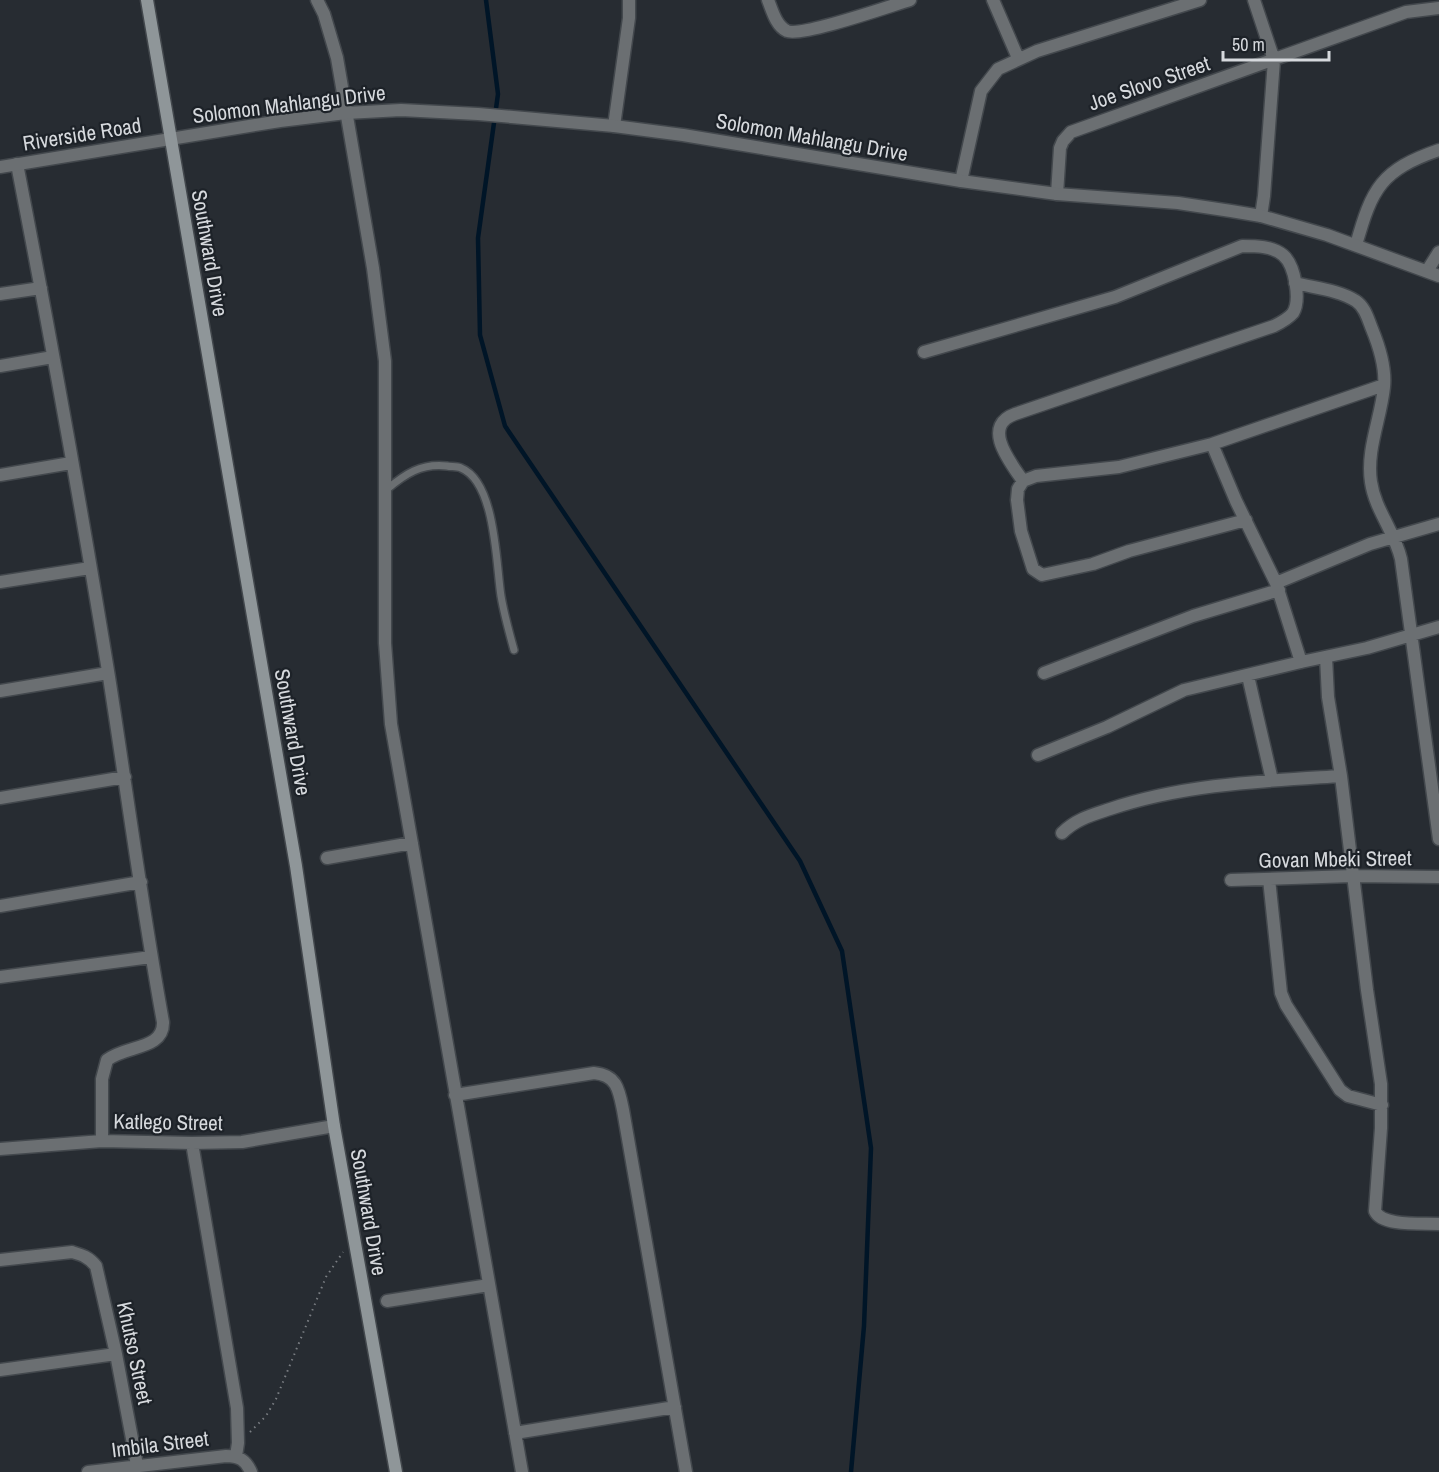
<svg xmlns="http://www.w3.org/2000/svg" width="1439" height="1472" viewBox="0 0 1439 1472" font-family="'Archivo Narrow',sans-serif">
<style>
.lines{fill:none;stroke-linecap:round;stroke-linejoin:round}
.stream{stroke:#001527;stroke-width:4.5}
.service-casing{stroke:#43484d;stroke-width:10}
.minor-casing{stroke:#43484d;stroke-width:15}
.tertiary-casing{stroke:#43484d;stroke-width:15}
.secondary-casing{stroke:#43484d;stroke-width:15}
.path{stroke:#7a7e83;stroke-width:2;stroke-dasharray:1.5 4.5;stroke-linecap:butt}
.service{stroke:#6b6f72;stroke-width:7}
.minor{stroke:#6b6f72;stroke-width:12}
.tertiary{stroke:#6b6f72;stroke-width:12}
.secondary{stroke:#8f9699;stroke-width:12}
.labels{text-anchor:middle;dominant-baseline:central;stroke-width:4.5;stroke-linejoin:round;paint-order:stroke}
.street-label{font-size:21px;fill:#d6d9dd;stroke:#1d2228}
</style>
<rect width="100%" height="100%" fill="#272c32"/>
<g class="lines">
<path class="stream" d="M486 0 498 94 478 238 480 335 505 426 800 861 842 951 871 1148 864 1326 851 1472"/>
<defs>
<path id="service" d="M386 490C405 474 421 463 447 466 451 467 457 466 461 468 496 482 496 565 501 596 504 614 509 632 514 650"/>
<path id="minor" d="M317 0 324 14 337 58 373 268 385 361V643L391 724 522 1472
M768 0C772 10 776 26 787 31 802 37 890 6 910 0
M993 0 1018 58
M1254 0 1274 60 1264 196 1261 216
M614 126 629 18V0
M17 164C50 334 81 505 109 677 127 792 142 907 163 1022 164 1050 126 1045 107 1060L102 1079V1141
M961 181 981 91 998 69 1037 51 1200 0
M1057 194 1060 148 1063 141 1071 132 1406 12 1439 8
M1356 245C1372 188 1381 170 1439 150
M1427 271 1439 252
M1295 283C1315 288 1339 290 1356 301 1365 307 1368 319 1372 329 1379 346 1386 367 1384 387 1381 418 1366 450 1371 482 1375 510 1395 532 1401 559L1439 839
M0 294 41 288
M924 352 1115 297 1242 246C1256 246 1272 246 1283 255 1295 265 1301 300 1293 313 1288 319 1280 323 1274 326L1015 414C981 426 1010 462 1023 481
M0 366 53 357
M1212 444 1236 501 1276 583 1301 662
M0 475 71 463
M1246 520 1129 551 1093 564 1042 575 1033 569 1021 531 1017 500 1018 489 1023 481 1036 476 1119 467 1212 444 1384 385
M0 582 90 568
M1276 583 1370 544 1439 524
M1326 657 1328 697 1341 776 1367 990 1381 1084V1128L1375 1211C1382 1227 1423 1223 1439 1224
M1044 673 1193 616 1279 590
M1248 676 1272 780
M0 691 108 673
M1038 755 1107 727 1184 690 1301 662 1367 648 1439 627
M0 798 125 777
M1062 833C1076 819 1092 815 1110 809 1184 784 1264 781 1341 776
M327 858 412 843
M1269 879 1281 993 1286 1005 1340 1090 1348 1096 1382 1105
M1231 880 1352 876 1439 877
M0 906 141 882
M0 977 151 957
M455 1095 594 1073C617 1075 619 1090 623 1110L686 1472
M192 1143 237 1408 238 1443 236 1456
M0 1149 102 1141 192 1143 242 1142 334 1126
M0 1260 72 1252C82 1255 89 1257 96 1266L116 1354 137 1465
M387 1301 489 1285
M0 1370 116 1354
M515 1433 675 1407
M88 1472 226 1456C239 1456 246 1460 251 1472"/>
<path id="tertiary" d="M0 167 280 121 346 113 401 110 478 114 614 126 683 135 961 181 1057 194 1178 203 1231 211 1261 216 1327 235 1439 276"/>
<path id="secondary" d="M147 0 296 866 334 1126 396 1472"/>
</defs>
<use href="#service" class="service-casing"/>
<use href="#minor" class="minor-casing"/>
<use href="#tertiary" class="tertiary-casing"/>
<use href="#secondary" class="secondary-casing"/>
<path class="path" d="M250 1432 266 1416 276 1399 326 1277 343 1252"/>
<use href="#service" class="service"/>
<use href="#minor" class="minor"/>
<use href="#tertiary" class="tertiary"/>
<use href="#secondary" class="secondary"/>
</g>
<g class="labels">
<g class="street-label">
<text transform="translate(1149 83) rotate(-19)">Joe Slovo Street</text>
<text transform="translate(289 104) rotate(-7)">Solomon Mahlangu Drive</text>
<text transform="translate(82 134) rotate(-9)">Riverside Road</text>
<text transform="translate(812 137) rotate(10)">Solomon Mahlangu Drive</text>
<text transform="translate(210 253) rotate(80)">Southward Drive</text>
<text transform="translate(293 732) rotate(80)">Southward Drive</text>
<text transform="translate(1335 859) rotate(-1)">Govan Mbeki Street</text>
<text transform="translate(168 1122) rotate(1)">Katlego Street</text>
<text transform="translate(369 1212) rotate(80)">Southward Drive</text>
<text transform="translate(135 1353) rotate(78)">Khutso Street</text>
<text transform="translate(160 1444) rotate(-7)">Imbila Street</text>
</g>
</g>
<path d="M1223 51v9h106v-9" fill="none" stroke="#d6d9dd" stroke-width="3"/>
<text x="1232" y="51" font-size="18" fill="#d6d9dd" stroke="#1d2228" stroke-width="4.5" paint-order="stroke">50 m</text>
</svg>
